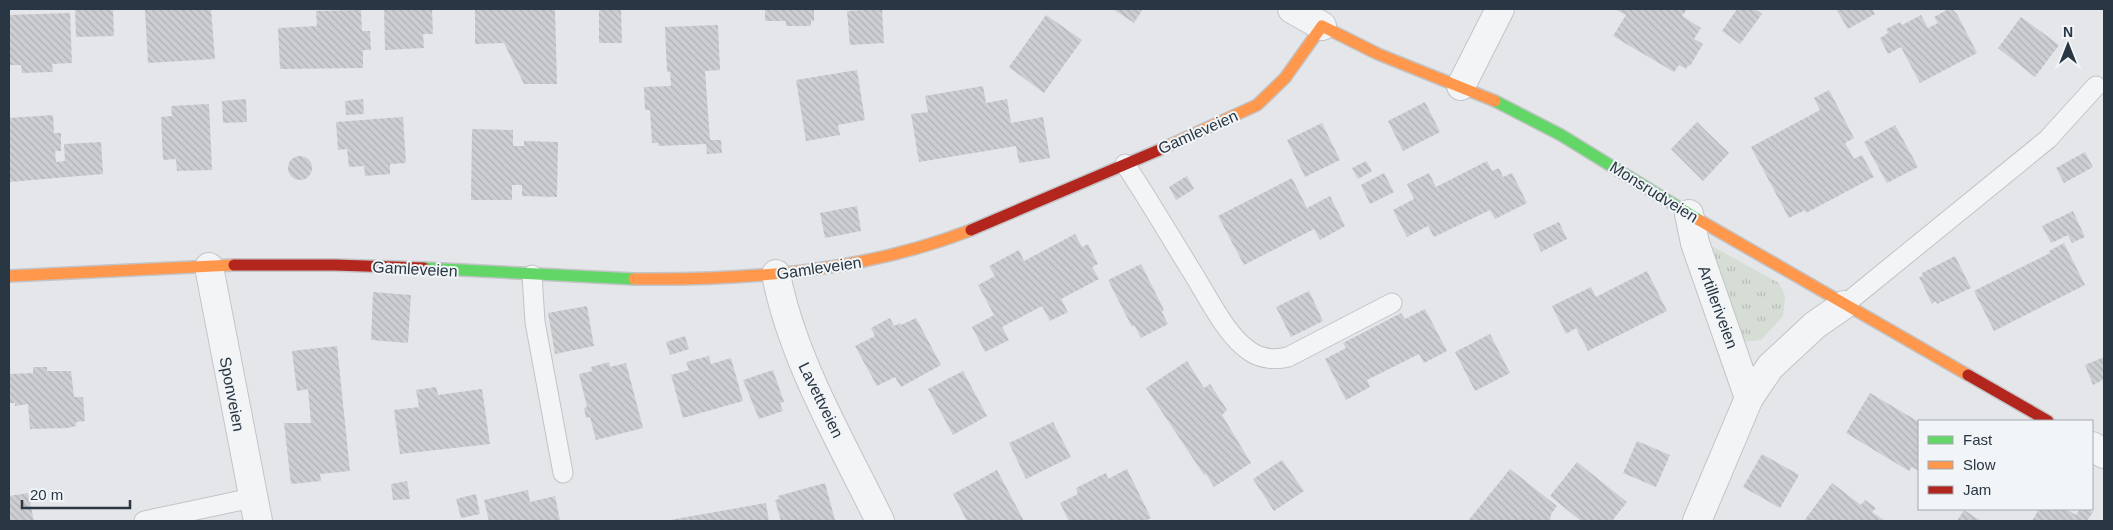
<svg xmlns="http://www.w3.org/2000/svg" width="2113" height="530" viewBox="0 0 2113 530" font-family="Helvetica,sans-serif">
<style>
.grass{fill:url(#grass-tufts)}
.building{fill:url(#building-back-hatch)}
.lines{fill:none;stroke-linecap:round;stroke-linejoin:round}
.lane-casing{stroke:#c2c4c7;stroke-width:21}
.street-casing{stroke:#c2c4c7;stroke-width:30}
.fast-casing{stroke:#c2c4c7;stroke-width:14}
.slow-casing{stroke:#c2c4c7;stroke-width:14}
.jam-casing{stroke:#c2c4c7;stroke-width:14}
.lane{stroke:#f3f4f6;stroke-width:19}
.street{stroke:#f3f4f6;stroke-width:28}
.fast{stroke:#63d668;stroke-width:11}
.slow{stroke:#ff974d;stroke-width:11}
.jam{stroke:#b3261e;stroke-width:11}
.labels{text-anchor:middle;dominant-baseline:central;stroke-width:4;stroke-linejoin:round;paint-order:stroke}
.street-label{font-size:16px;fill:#293643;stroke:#f2f5f8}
</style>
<defs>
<pattern id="grass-tufts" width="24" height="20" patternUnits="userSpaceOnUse" patternTransform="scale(1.25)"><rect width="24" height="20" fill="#d5ddd4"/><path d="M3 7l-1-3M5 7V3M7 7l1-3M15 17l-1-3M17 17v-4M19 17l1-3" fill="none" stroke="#b7beb7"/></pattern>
<pattern id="building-back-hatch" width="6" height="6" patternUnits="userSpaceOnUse" patternTransform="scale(1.25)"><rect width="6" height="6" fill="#ccced1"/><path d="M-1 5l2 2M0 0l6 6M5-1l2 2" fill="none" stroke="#afb2b5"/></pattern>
</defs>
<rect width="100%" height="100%" fill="#e4e6e9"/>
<path class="grass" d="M1706 243 1779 283 1785 296 1783 316 1761 340 1743 342Z"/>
<path class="building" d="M75 9H113L114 36 76 37Z
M157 9H211L215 59 148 63 145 10Z
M384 9H432L433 34H423L424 48 385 50Z
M475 9H555L557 84H524L504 43 475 44Z
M599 9H621L622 43H599Z
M765 9H814V21H811V26H786V21H765Z
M882 9 884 43 850 45 847 11Z
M1113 9H1143L1134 23Z
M1615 9H1687L1682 16 1701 28 1694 39 1703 44 1690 66 1688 65 1686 69 1679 65 1674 72 1613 36 1626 15Z
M1737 9H1755L1762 14 1740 44 1722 31Z
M1836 9H1872L1875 14 1848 29Z
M1949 9H1952L1957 14 1977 53 1920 83 1901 47 1888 54 1880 38 1888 33 1886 29 1900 22 1902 25 1921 15 1928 28 1938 23 1934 17Z
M361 10 362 31H370L371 50H363V68L280 69 278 28 317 26 316 11Z
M70 13 72 63 52 64 53 72 22 73 21 65H9V15Z
M1046 15 1082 40 1044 93 1009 67Z
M2021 17 2059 45 2035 77 1998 48Z
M718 25 720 70 705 71 710 140H721L722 153 707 154 706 144 658 146V143H652L650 110H645L644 87 671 86 670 72H667L665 27Z
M857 70 865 120 838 125 840 135 806 141 796 80Z
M983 86 986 103 1007 99 1011 123 1043 117 1050 158 1019 163 1016 146 919 162 911 114 928 112 925 96Z
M1829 90 1854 138 1845 143 1854 159 1862 155 1874 177 1806 213 1805 210 1789 218 1751 147 1820 110 1814 98Z
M246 99 247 122 223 123 222 101Z
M363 99 364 114 346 115 345 101Z
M1425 102 1440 132 1403 151 1388 121Z
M209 104 212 170 177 171 176 159 163 160 161 117 172 116 171 106Z
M53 115 54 133H61V151H55L56 162 65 161 64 144 101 142 103 174 9 182V118Z
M403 117 406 163 390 164V174L365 176 364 166 349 167 347 149 338 150 336 122Z
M1697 122 1729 153 1703 181 1671 149Z
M1322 123 1340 160 1305 177 1287 140Z
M1895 125 1918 167 1887 183 1864 142Z
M472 129 513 130V146H524V141L558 142 557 197 522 196V185H512V200H471Z
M2085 152 2093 167 2064 183 2056 168Z
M288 168a12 12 0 1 1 24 0a12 12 0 1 1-24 0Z
M1366 161 1372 171 1358 179 1352 168Z
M1487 161 1492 171 1499 168 1503 177 1512 173 1527 203 1495 219 1490 210 1434 237 1428 226 1407 237 1393 210 1414 199 1407 184 1429 173 1436 187Z
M1384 173 1394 192 1370 204 1361 185Z
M1187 176 1194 189 1176 200 1169 187Z
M1292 178 1307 208 1330 196 1345 226 1320 240 1314 229 1244 265 1218 216Z
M857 206 861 231 825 238 820 213Z
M2073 211 2085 237 2072 243 2068 235 2051 243 2042 226Z
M1559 222 1567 239 1541 252 1533 234Z
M1075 234 1082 247 1088 244 1098 264 1092 267 1099 279 1061 299 1068 312 1050 321 1042 306 1002 327 1009 340 985 352 972 327 994 315 978 285 995 276 989 266 1019 250 1024 261Z
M2064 243 2085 285 1994 331 1974 291 2050 253 2049 251Z
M1955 256 1971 288 1937 304 1936 301 1932 304 1919 277 1923 276 1922 273Z
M1141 264 1164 310 1162 312 1168 324 1141 338 1134 325 1132 327 1108 280Z
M1647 271 1667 311 1588 351 1576 328 1566 334 1552 306 1591 287 1596 297Z
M1309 291 1323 321 1291 337 1276 307Z
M373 292 411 295 408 343 371 340Z
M587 306 594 346 555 354 548 313Z
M1425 309 1447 351 1424 363 1419 354 1367 380 1370 387 1346 400 1325 359 1346 348 1343 343 1401 313 1405 319Z
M890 318 894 326 900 323 901 325 916 318 941 365 901 387 895 377 877 386 855 346 875 336 871 328Z
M1490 334 1510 373 1475 391 1455 352Z
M685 336 689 349 670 355 666 342Z
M337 346 350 471 320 474 321 481 291 484 284 423H311L308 389 297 391 292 351Z
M709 356 711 364 731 358 743 401 683 418 671 375 689 370 686 362Z
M2104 357V379L2093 385 2085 365Z
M1187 361 1204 388 1210 384 1227 410 1222 415 1251 463 1214 487 1206 474 1204 475 1146 388Z
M609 362 610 367 626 363 643 428 596 440 590 417 586 418 584 408 587 407 579 374 592 371 591 367Z
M33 367H47V371H71L74 397H83L85 421 76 422V426L68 428 30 429 28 404 15 406V403H9V374L33 373Z
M773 370 784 402 780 403 783 411 759 419 743 380Z
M963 371 987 416 953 435 928 389Z
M436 387 438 395 482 389 490 444 400 454 394 410 419 407 416 390Z
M1870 393 1919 422V471L1912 467 1909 471 1846 433Z
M1053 422 1071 457 1026 479 1009 443Z
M1637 441 1670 455 1656 487 1623 473Z
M1762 454 1799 475 1780 508 1743 487Z
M1282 460 1304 491 1274 511 1253 479Z
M1577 462 1627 502 1612 521H1581L1550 496Z
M1127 469 1151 518 1145 521H1069L1060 503 1078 494 1076 488 1106 473 1108 479Z
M1510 469 1557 506 1551 514 1550 521H1468Z
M997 470 1024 521H967L953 494Z
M407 481 410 499 393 500 391 484Z
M825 483 835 520 781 521 775 500 779 499 778 496Z
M1832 483 1861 505 1865 500 1876 508 1872 512 1885 521H1804Z
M528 490 530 502 555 496 560 521H489L484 500Z
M28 493 34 521H9V496Z
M476 494 480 514 461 518 456 499Z
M766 503 769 521H670V520Z
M2039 509H2066L2076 515 2080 509H2086L2093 512 2087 521H2032Z
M1964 510 1981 521H1957Z"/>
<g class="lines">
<defs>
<path id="lane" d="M1125 164C1149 200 1171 238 1194 275 1209 299 1227 337 1251 352 1262 359 1276 360 1288 357L1392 303
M532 275 535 322 563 473
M1844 305 2048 139 2096 86
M144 521 252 498"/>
<path id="street" d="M1292 9 1322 26
M1461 86 1500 9
M1689 214 1695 243 1749 398
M209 267 258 521
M776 274C792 359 842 443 880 521
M2092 446 2104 454
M1697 521 1749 398 1770 367 1815 325 1844 305"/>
<path id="fast" d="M1495 101 1561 135 1699 220
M424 268 634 279"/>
<path id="slow" d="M1159 150 1257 105 1285 78 1322 26 1378 54 1495 101
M1699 220 1968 375
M9 276 234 265
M634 279C749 280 863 272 971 230"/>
<path id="jam" d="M971 230 1159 150
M234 265H335L424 268
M1968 375 2048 421"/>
</defs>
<use href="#lane" class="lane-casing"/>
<use href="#street" class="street-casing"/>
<use href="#fast" class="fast-casing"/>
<use href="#slow" class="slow-casing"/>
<use href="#jam" class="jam-casing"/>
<use href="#lane" class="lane"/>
<use href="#street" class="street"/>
<use href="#fast" class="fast"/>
<use href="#slow" class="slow"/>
<use href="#jam" class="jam"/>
</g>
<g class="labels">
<g class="street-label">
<text transform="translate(1198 132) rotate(-24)">Gamleveien</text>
<text transform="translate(1654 192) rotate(32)">Monsrudveien</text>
<text transform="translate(819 268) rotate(-8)">Gamleveien</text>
<text transform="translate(415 269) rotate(3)">Gamleveien</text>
<text transform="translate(1718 307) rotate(70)">Artilleriveien</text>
<text transform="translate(232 394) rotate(79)">Sponveien</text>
<text transform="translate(821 400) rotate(64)">Lavettveien</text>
</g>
</g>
<rect width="2113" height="530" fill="none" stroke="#293643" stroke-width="20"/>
<rect x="1918" y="420" width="175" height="90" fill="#f2f5f8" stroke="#a2a9b0"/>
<rect x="1928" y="436" width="25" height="8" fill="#63d668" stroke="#a2a9b0"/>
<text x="1963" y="445" font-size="15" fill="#293643">Fast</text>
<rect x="1928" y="461" width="25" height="8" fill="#ff974d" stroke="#a2a9b0"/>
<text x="1963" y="470" font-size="15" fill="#293643">Slow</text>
<rect x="1928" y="486" width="25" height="8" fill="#b3261e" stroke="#a2a9b0"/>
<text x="1963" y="495" font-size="15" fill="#293643">Jam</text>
<g transform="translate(2068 45)" stroke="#f2f5f8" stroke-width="4" paint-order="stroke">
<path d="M0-4L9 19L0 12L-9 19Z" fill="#293643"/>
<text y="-8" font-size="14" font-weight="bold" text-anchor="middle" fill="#293643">N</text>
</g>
<path d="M22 500v8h108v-8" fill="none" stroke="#293643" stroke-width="2.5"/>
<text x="30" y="500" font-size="15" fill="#293643" stroke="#f2f5f8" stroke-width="4" paint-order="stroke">20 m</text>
</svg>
